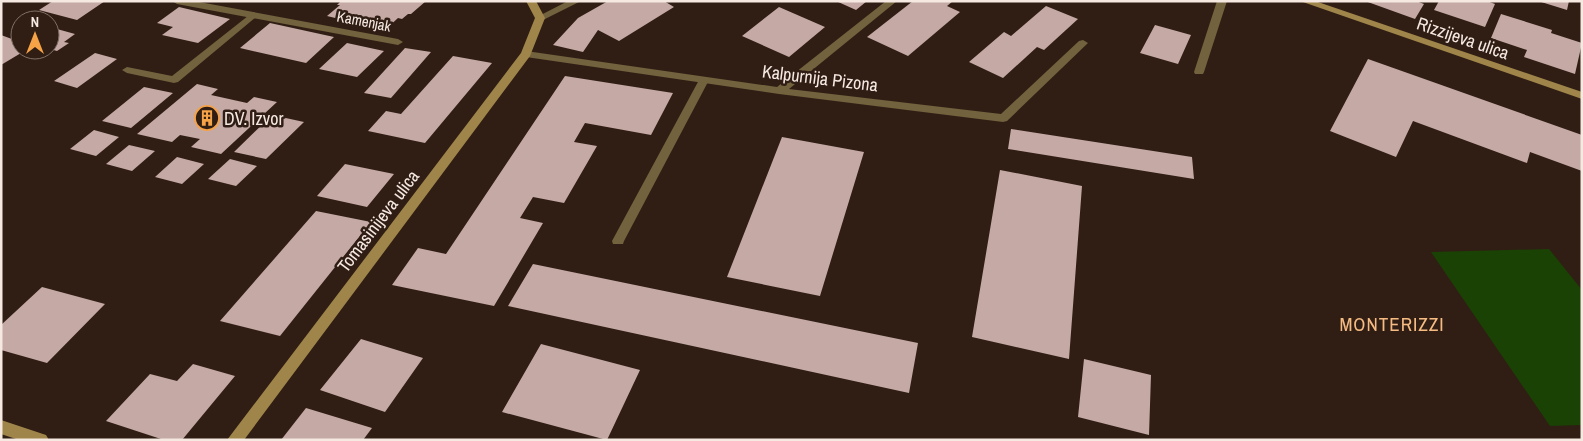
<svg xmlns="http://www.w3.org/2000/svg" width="1583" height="441" viewBox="0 0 1583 441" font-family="'Archivo Narrow',sans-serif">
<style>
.green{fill:#1a4205}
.building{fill:#c5a9a5}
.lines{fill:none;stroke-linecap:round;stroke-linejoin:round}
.lane{fill:#72623e;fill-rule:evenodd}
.street{fill:#72623e;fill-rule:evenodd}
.secondary{fill:#9f854a;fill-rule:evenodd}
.labels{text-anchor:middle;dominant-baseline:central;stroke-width:5;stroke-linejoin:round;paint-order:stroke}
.far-street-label{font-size:15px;fill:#f5e9e2;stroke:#301e14}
.street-label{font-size:18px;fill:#f5e9e2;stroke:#301e14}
.poi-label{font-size:18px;fill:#f5e9e2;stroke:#301e14;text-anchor:start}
.neighbourhood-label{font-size:19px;letter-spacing:1px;fill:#f6bb82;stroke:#301e14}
</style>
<rect width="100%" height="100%" fill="#301e14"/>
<path class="green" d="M1549 249 1582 290V425L1550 426 1431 252Z"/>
<path class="building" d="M53 1H105L77 20 39 10Z
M341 1H426L411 14H408L402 19 398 18 385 30 327 16 340 5H337Z
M608 1H664L674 7 619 41 598 30 583 52 553 45 578 18Z
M836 1H867L856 10Z
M913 1H953L947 6 960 12 908 56 867 37Z
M1365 1H1416L1424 4 1415 19Z
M1439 1H1487L1495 4 1485 27 1434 10Z
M1538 1H1569L1567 10Z
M1046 6 1078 19 1044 50 1037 47 1003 78 969 62 1004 32 1011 36Z
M179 7 230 19 198 43 162 35 173 27 157 23Z
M779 7 825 27 789 57 742 36Z
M1501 14 1552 30 1551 33 1582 43 1575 74 1524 57 1527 50 1491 38Z
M270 23 334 37 306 63 240 48Z
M1155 25 1191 35 1178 64 1140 53Z
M57 29 75 34 64 42 69 43 57 51 50 49V34Z
M1 35 20 42V50H26L1 65Z
M347 43 384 51 357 77 319 69Z
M405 48 431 52 391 98 364 93Z
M95 53 117 59 77 88 54 81Z
M453 56 492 63 425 143 368 131 386 111 401 114Z
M1368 59 1582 135V171L1530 152 1527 163 1413 121 1396 157 1330 131Z
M565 76 673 93 651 135 585 123 574 142 597 146 564 203 533 197 520 218 543 223 494 306 392 285 418 248 446 254Z
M197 84 218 89 211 95 247 103 254 97 277 102 221 154 191 147 200 139 180 135 172 142 137 134Z
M144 87 173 93 131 128 102 121Z
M272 115 304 122 266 159 234 152Z
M1011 129 1192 157 1194 179 1008 149Z
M94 130 119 137 96 156 70 149Z
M782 137 864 152 820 296 727 277Z
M129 145 155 151 132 171 106 164Z
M177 157 204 164 182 184 155 177Z
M230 159 257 166 236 186 208 179Z
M345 164 394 174 367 207 317 196Z
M1000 170 1082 186 1069 359 972 337Z
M316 211 371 222 280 336 220 321Z
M533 264 918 343 909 393 508 306Z
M42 287 105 304 47 363 1 350V325Z
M361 339 423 358 385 412 320 390Z
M541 344 640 370 607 440 502 412Z
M1084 359 1151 375 1149 435 1078 417Z
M193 364 235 376 182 440H164L106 421 150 374 177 381Z
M306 408 372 428 363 440H281Z"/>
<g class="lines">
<path class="lane" d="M253 12 258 15 256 17 178 82 174 83 127 73 122 70 127 67 172 76Z
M704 77 709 80 624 241 623 244H613L612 241 699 80Z"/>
<path class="street" d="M172 1H194L398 39 403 42 398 45 177 4Z
M568 1H581L543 20 540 21 535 18Z
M886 1H897L789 89 1001 114 1079 41 1083 40 1088 43 1007 121 1003 122 779 94 526 57 521 54 526 51 777 87Z
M1217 1H1227L1204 72 1203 74H1195L1194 72Z"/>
<path class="secondary" d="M526 1H536L545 18 530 56 244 440H227L521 53 535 18Z
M1300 1H1315L1582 92V99Z
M1 420 46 435 49 440H19L1 434Z"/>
</g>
<defs>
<symbol id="building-ring" viewBox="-11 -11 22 22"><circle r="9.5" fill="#301e14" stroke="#f6a247" stroke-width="1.5"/><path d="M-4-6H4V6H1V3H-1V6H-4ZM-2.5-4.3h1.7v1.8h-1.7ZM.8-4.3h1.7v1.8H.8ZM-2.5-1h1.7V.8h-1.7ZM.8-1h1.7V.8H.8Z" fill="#f6a247"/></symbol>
</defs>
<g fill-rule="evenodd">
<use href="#building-ring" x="193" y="104" width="28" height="28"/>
</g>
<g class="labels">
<g class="far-street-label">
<text transform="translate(364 21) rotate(11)">Kamenjak</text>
</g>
<g class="street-label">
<text transform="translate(1463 38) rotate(19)">Rizzijeva ulica</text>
<text transform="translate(820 78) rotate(7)">Kalpurnija Pizona</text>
<text transform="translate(378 221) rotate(-53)">Tomasinijeva ulica</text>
</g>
<g class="poi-label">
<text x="224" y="118">DV. Izvor</text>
</g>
<g class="neighbourhood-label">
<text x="1392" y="324">MONTERIZZI</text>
</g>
</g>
<rect width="1583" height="441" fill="none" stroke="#f5e9e2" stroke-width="5"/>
<g transform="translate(35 35)"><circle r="24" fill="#301e14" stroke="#7f6f66"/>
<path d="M0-4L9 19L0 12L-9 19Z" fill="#f6a247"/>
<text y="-8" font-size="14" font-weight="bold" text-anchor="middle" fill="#f5e9e2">N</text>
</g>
</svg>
